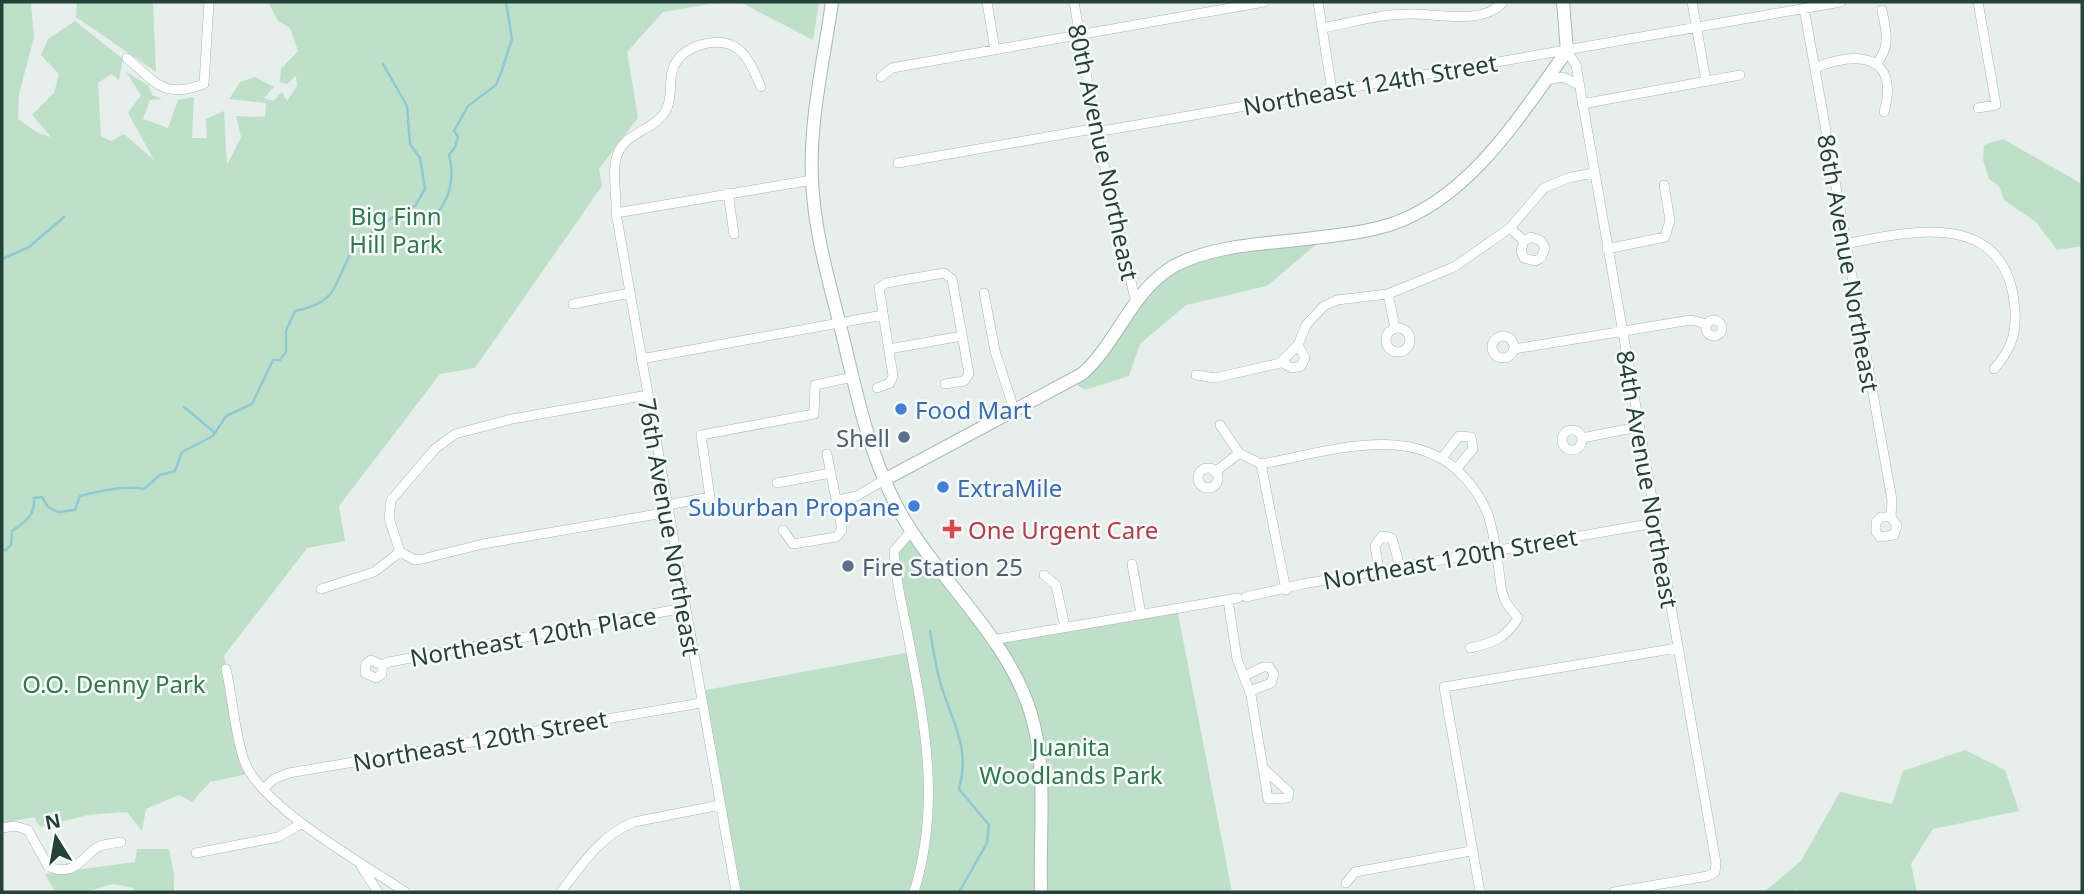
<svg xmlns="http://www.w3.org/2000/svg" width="2084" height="894" viewBox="0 0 2084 894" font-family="'Noto Sans',sans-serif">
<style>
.green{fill:#bfe0c8}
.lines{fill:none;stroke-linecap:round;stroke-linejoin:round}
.stream{stroke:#8ec9d4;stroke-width:2.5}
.street-casing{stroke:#a8b8b2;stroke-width:10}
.secondary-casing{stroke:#a4bbb3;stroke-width:14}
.street{stroke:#fff;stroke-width:9}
.secondary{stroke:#fff;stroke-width:12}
.shop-dot{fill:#3f7fe0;stroke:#f7fbf9;stroke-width:2.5}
.service-dot{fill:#5c6f8a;stroke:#f7fbf9;stroke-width:2.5}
.health-dot{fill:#e0444e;stroke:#f7fbf9;stroke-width:2.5}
.labels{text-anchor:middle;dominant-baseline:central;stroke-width:5;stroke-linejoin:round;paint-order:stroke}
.street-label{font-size:24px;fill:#24423a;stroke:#f7fbf9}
.park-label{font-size:24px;fill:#2d7a4b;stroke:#f7fbf9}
.shop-label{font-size:24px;fill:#366cbe;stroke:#f7fbf9;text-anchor:start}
.service-label{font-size:24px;fill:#4e5e75;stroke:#f7fbf9;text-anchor:end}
.health-label{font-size:24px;fill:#be3a42;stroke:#f7fbf9;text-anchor:start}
</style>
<rect width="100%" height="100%" fill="#e6efeb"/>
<path class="green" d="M2 2H34L31 5 34 37 19 94 18 119 38 133 51 137 32 115 54 93 59 74 41 55 48 39 75 21 123 59 119 80 111 74 98 83 101 136 111 141 124 134 154 160 128 113 141 95 126 72 149 86 152 95 162 99 150 100 143 119 168 128 178 100 194 97 192 138H207L206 119 224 111 227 165 241 137 236 116 265 117 266 103 229 99 240 82 255 77 274 87 264 98 273 101 282 92 287 101 297 86 296 76 287 84 280 82 281 69 298 51 290 28 278 21 268 2H722L663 12 627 52 638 118 599 169 602 186 475 368 440 374 339 506 345 541 307 548 224 656 252 773 210 782 192 802 179 795 146 809 142 831 127 812 88 815 40 827 34 817 2 823Z
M77 2H153L156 72 76 17Z
M740 2H819L813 40Z
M2003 139 2082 184V246L2057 250 2036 222 2004 200 1999 186 1989 179 1983 160 1984 145Z
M1325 237 1267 286 1186 305 1140 344 1129 376 1085 390 1074 383 1136 303 1187 260Z
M912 530 992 640 1177 608 1232 892H739L700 691 911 652 894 551Z
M1965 750 2005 770 2019 811 1933 829 1911 864 1917 892H1801L1796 889 1794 892H1764L1801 861 1840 792 1892 804 1903 771Z
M137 849H169L174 875V892H133V888L113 884 85 892H55L45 874 135 862Z"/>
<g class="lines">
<path class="stream" d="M383 64 407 106 410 144 420 158 425 189 415 206 405 209
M2 259 29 247 64 217
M184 407 214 432
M2 549 6 550 11 545 12 531C26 521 35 516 34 498L42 497 48 507 58 512 75 510 80 496C101 491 124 485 144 489L160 475 175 471 182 452 213 436 226 416 252 404 273 360H280L286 352V331L295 311C343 302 332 280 355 247 364 236 391 219 403 210L433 217C450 202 455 177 449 155L455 147 458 137 454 131 468 106 496 85 501 73 512 39 506 2
M930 631C933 649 936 668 941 685 952 722 971 748 959 789L989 825 987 843 959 892"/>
<defs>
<path id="street" d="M987 2 995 50
M1074 2 1096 130 1136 303
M1318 2 1332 91
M1692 2 1706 81
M1804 8 1892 500 1891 517 1897 526 1894 535 1880 537 1876 532V522L1881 517H1891
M1322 28C1350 23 1380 14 1409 14 1435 13 1484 26 1503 2
M1567 51 1576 65 1716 863 1715 872 1708 876 1614 892
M127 58C157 84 164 99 204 84L209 2
M1877 63C1891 46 1886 31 1882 10
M1815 68C1858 50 1900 55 1884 112
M881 77 892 68 1264 2
M1546 80 1563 77 1579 85
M1582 104 1740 75
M1978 108 1996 105 1978 2
M898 163 1087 130H1108L1841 2
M728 193 734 234
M616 213 812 180
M1510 228 1524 241 1521 251 1524 258 1535 261 1541 258 1545 248 1541 241 1531 237 1524 241
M1844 244C1907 232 2002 208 2014 301 2018 329 2013 348 1994 369
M1607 249 1665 237 1670 220 1664 185
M984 293 995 351 1015 412
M1388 294 1395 328
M573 304 629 293
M1706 328a8 8 0 1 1 16 0a8 8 0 1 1-16 0Z
M1386 340a12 12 0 1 1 24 0a12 12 0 1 1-24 0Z
M1492 347a11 11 0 1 1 22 0a11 11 0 1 1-22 0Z
M889 349 962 336
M1514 349 1691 320 1707 324
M641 359 883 315
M1281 362 1292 368 1301 366 1305 358 1298 345
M1196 375 1215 378 1280 363 1298 345 1306 325 1324 306 1337 300 1388 294 1454 267 1510 228 1544 188 1568 178 1593 173
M877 388 890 383 893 376 879 288 886 283 944 273 952 279 969 374 964 381 945 384
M648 395 512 419 455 434 435 449 391 500 389 518 400 552 415 560 422 559 483 544 669 512
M1220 425 1239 453 1261 464 1286 590
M1562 440a10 10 0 1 1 20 0a10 10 0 1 1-20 0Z
M1582 438 1638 427
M1442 458 1459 436 1471 437 1473 449 1457 468
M1261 464C1325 453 1413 420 1464 477 1475 489 1484 502 1489 518 1496 541 1498 567 1502 592L1506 603 1518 618C1505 639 1493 643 1470 648
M1198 478a10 10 0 1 1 20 0a10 10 0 1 1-20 0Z
M1215 472 1239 453
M777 483 831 473
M838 500 857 496 884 480
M667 505 710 497 701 435 814 414 815 385 853 377
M783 530 793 544 836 537 842 530 827 454
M912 530 894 551C895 579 903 608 908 636 925 723 941 806 914 892
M1132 564 1141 614
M1379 570 1375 546 1382 536 1392 538 1400 567
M1044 575 1056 585 1065 627
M321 589 374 572 400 552
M1246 597 1303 584 1655 523
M1228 600 1237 659 1251 695 1263 768 1289 792 1288 798 1268 799 1263 768
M992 640 1238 598
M382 665 371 660 366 664 365 673 376 678 382 674V665L389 662 684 608
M226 669C233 699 234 731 244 760 259 806 364 864 405 892
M1244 676 1263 667H1269L1274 674 1271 683 1250 691
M264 788 274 779 289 773 701 703
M2 828 15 826 28 830 48 866C75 879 83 855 98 847 104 844 114 843 121 842
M196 853 278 837 301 824
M361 866 378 892
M1346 883 1355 872 1471 851
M561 892C582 864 600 836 634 822L720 805
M736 892 616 213C617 196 612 175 616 159 622 131 656 132 667 108 673 95 668 79 674 66 683 46 716 36 735 47 748 54 755 74 761 87
M1480 892 1444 687 1677 648"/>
<path id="secondary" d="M832 2C824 60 809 121 812 180 814 229 828 278 840 325 855 385 866 445 894 501 930 573 1008 635 1031 714 1048 771 1039 833 1041 892
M884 480 1082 374C1118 342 1132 290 1174 266 1215 244 1269 244 1314 238 1340 235 1367 232 1392 224 1472 196 1520 115 1567 51L1563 2"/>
</defs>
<use href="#street" class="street-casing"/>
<use href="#secondary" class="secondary-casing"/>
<use href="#street" class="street"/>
<use href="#secondary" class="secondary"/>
</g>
<g class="shop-dot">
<circle cx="901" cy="409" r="7"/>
<circle cx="943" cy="487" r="7"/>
<circle cx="914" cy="506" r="7"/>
</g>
<g class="service-dot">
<circle cx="904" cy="437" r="7"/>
<circle cx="848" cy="566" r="7"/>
</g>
<path class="health-dot" d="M948.5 518.5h7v7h7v7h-7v7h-7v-7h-7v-7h7z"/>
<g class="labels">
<g class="street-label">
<text transform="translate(1370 84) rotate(-10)">Northeast 124th Street</text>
<text transform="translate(1104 152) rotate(78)">80th Avenue Northeast</text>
<text transform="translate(1849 263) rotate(80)">86th Avenue Northeast</text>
<text transform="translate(1648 479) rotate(80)">84th Avenue Northeast</text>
<text transform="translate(670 527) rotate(80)">76th Avenue Northeast</text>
<text transform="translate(1450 558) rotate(-10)">Northeast 120th Street</text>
<text transform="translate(533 636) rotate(-10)">Northeast 120th Place</text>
<text transform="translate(480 740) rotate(-10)">Northeast 120th Street</text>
</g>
<g class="park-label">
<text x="396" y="215">Big Finn<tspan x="396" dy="28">Hill Park</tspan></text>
<text x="114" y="683">O.O. Denny Park</text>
<text x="1071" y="746">Juanita<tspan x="1071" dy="28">Woodlands Park</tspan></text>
</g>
<g class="shop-label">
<text x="915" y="409">Food Mart</text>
<text x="957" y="487">ExtraMile</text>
<text x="900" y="506" text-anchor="end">Suburban Propane</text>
</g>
<g class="service-label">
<text x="890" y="437">Shell</text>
<text x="862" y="566" text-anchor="start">Fire Station 25</text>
</g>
<g class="health-label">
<text x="968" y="529">One Urgent Care</text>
</g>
</g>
<rect width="2084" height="894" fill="none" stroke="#24423a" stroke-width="7"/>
<g transform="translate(56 838) rotate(349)" stroke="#f7fbf9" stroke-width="5" paint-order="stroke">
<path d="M0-5L12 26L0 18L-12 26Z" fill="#24423a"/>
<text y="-10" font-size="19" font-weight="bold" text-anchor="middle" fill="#24423a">N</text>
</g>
</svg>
